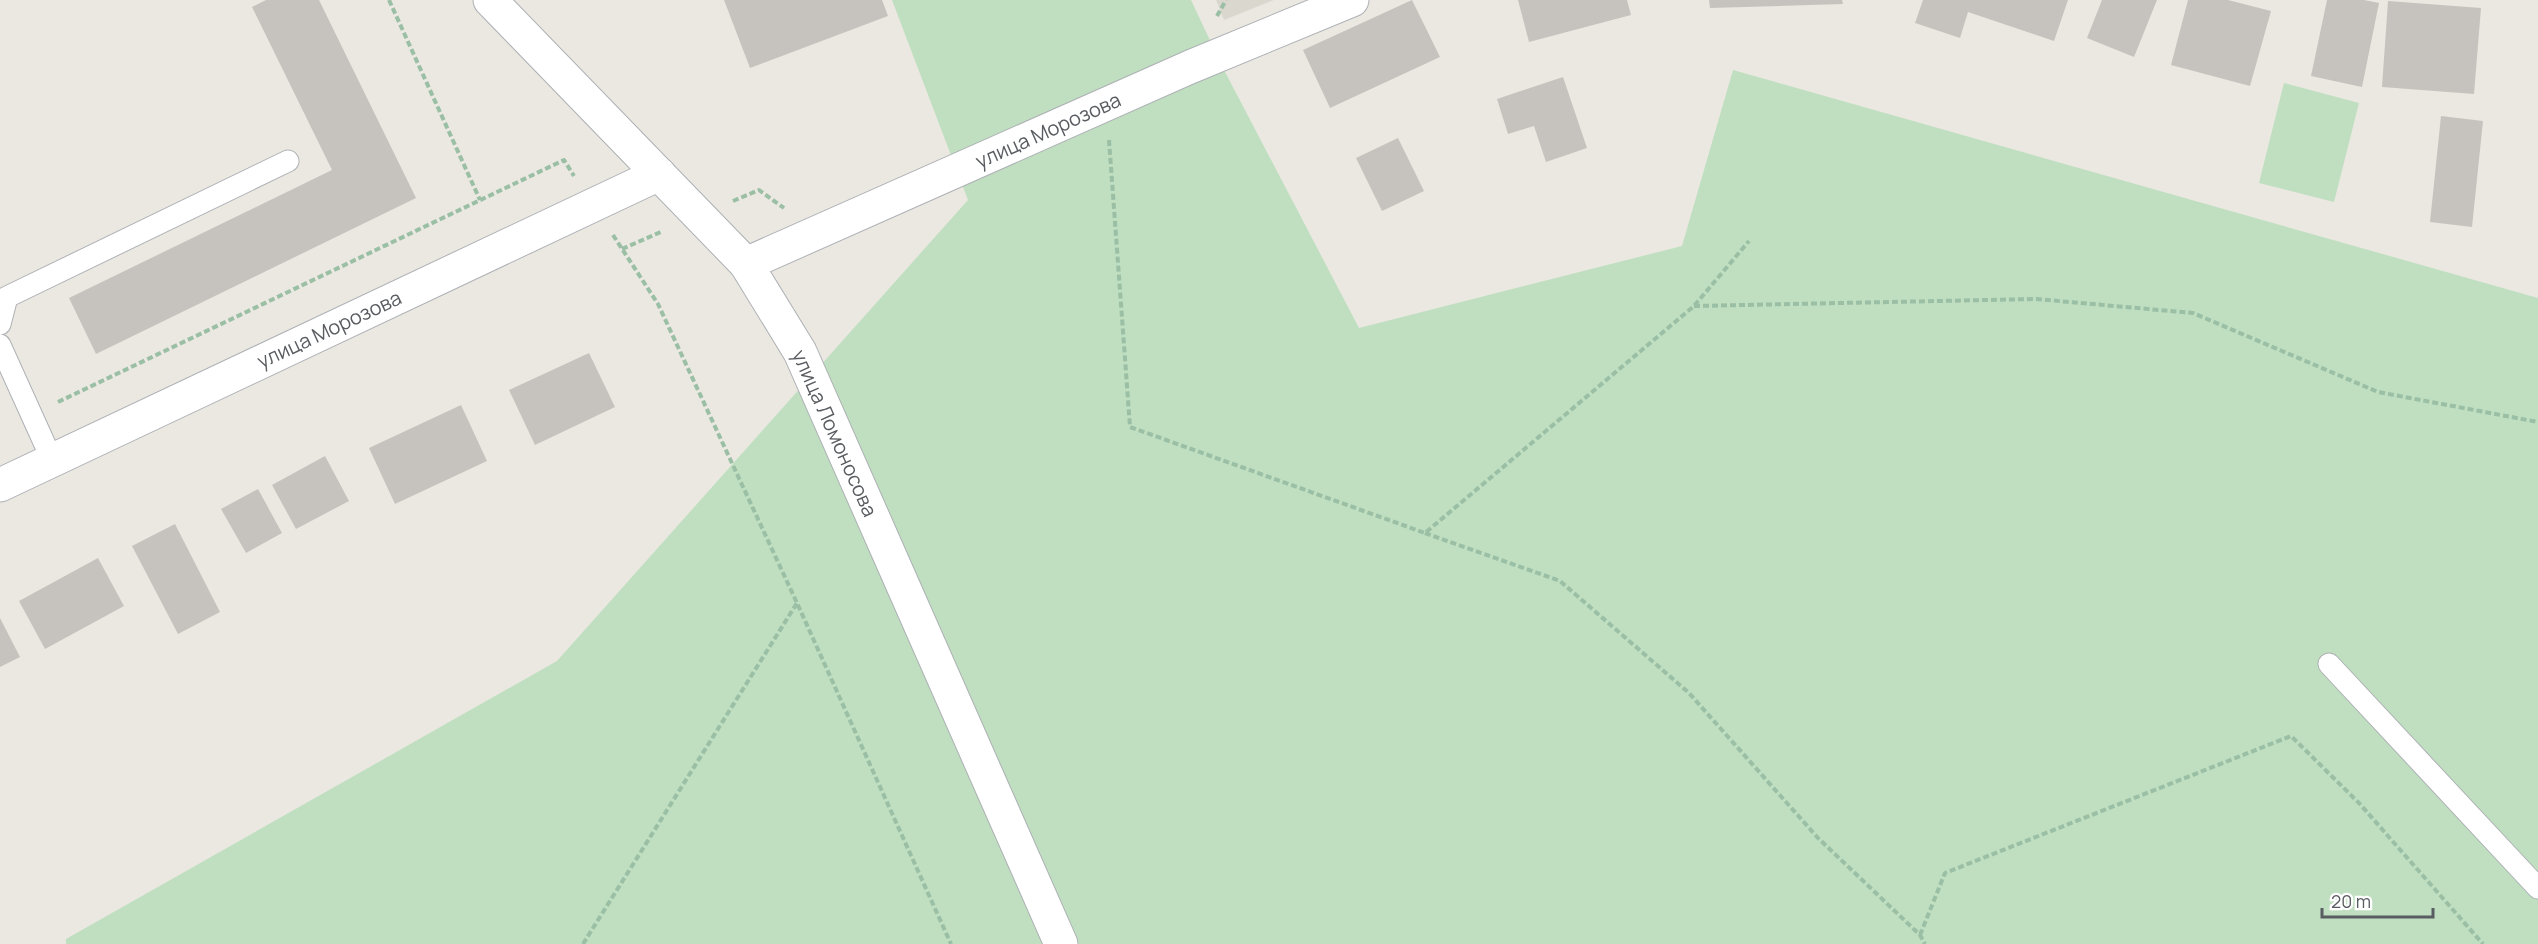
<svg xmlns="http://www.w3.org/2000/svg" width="2538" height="944" viewBox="0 0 2538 944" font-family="Manrope,sans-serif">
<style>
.education{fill:#dad7cf}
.green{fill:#bfdfc0}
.building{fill:#c6c3be}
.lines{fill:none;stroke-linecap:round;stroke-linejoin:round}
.service-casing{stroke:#aeb1b5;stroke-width:23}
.minor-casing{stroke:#aeb1b5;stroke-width:35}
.secondary-casing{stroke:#adb0b4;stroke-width:35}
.path{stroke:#9abfa5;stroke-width:4;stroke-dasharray:6 3;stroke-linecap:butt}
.service{stroke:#fff;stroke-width:21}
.minor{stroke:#fff;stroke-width:33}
.secondary{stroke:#fff;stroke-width:33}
.labels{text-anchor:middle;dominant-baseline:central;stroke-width:6;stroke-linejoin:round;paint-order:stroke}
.street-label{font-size:20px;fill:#595c60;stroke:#fff}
</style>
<rect width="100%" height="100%" fill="#eae8e1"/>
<path class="education" d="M1216 0H1274L1224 20Z"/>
<path class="green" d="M892 0H1191L1223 68 1359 328 1682 246 1733 70 2538 298V944H66V939L557 661 968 200Z
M2284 83 2359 103 2334 202 2259 183Z"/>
<path class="building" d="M266 0H319L416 198 96 354 69 298 332 170 252 7Z
M724 0H882L888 16 750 68Z
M1412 0 1440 57 1330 108 1303 50Z
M1518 0H1627L1631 15 1529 42Z
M1709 0H1842L1843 4 1710 8Z
M1923 0H2068L2054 41 1968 12 1960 38 1915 23Z
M2102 0H2157L2134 57 2087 38Z
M2188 0H2228L2271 11 2250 86 2171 65Z
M2327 0H2364L2379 3 2362 87 2311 76Z
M2388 1 2481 8 2474 94 2382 87Z
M1563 77 1587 148 1546 162 1534 126 1508 134 1497 99Z
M2441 116 2483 121 2472 227 2430 222Z
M1398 138 1424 191 1382 211 1356 158Z
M589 353 615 407 535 445 509 390Z
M461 405 487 461 395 504 369 448Z
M325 456 349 501 296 529 272 485Z
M258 489 282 533 246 553 221 509Z
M175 524 220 612 178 634 132 546Z
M98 558 124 606 45 649 19 601Z
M0 618 20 657 0 667Z"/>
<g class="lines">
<defs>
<path id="service" d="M0 324 7 297 288 161
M0 345 52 460
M2329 664 2538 888"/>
<path id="minor" d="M746 264 1190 67 1352 0
M0 485 659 174"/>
<path id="secondary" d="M490 0 746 264 800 352 1061 944"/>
</defs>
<use href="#service" class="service-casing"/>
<use href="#minor" class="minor-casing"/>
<use href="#secondary" class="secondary-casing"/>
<path class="path" d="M389 0 480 200
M1217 16 1226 0
M1109 140 1130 427 1425 533 1694 306 1749 241
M733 201 759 190 784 208
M613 235 658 304 797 603 951 944
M622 249 663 231
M1694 306 2036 299 2193 313 2378 392 2538 422
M58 402 564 160 574 176
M1425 533 1560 581 1689 693 1818 838 1920 935 1925 944
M1920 935 1945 873 2291 736 2359 803 2483 944
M583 944 797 603"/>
<use href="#service" class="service"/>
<use href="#minor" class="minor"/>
<use href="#secondary" class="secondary"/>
</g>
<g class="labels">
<g class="street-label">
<text transform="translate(1048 130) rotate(-24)">улица Морозова</text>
<text transform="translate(329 329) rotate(-25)">улица Морозова</text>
<text transform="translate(835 433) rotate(66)">улица Ломоносова</text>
</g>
</g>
<path d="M2322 908v9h111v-9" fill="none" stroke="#595c60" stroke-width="3"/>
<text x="2331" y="908" font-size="18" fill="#595c60" stroke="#ffffff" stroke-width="4.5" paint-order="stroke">20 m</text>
</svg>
